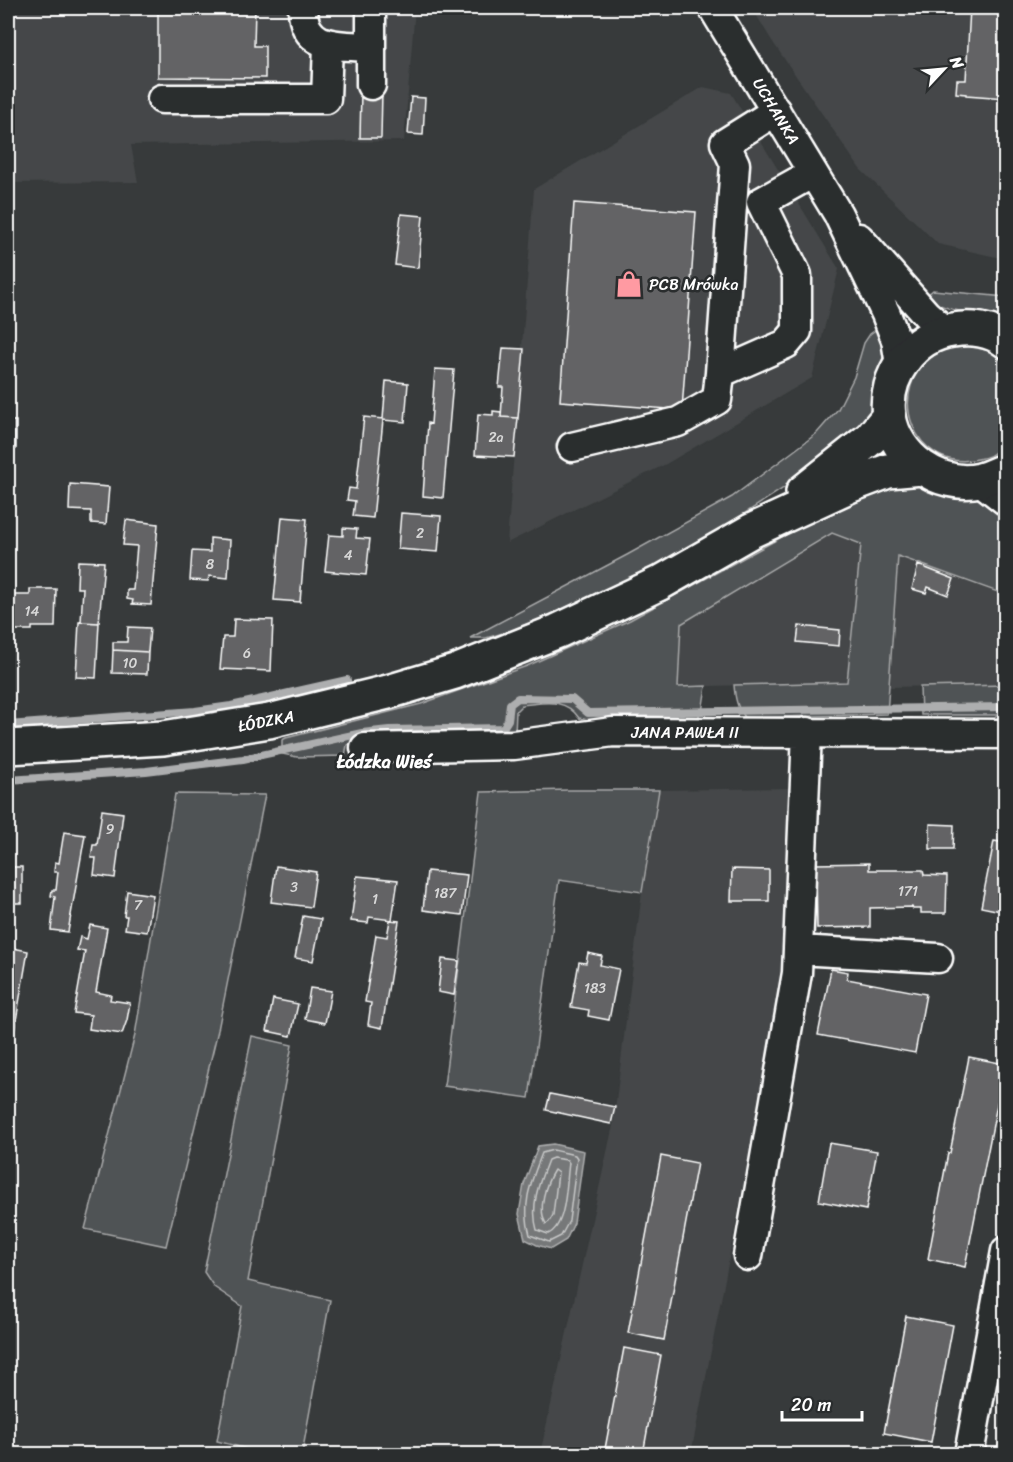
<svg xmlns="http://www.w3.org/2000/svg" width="1013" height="1462" viewBox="0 0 1013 1462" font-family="Sriracha,sans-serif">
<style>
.built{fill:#444748}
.green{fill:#505354;stroke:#a8a9aa;stroke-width:1.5}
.water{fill:#767879;stroke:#adaeaf;stroke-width:1.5}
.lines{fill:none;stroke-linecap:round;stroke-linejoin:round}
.shore{stroke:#c8c9c9;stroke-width:1.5}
.stream{stroke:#adaeaf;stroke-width:8}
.building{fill:#636465;stroke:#fff;stroke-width:1.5}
.minor-casing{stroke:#fff;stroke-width:33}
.major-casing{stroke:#fff;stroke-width:38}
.minor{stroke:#2a2d2e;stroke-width:28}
.major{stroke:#2a2d2e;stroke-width:33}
.labels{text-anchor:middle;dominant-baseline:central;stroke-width:5;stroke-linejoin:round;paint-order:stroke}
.number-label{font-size:14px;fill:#d8d8d8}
.street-label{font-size:16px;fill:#fff;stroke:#2a2d2e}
.poi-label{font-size:16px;fill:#fff;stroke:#2a2d2e;text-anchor:start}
.neighbourhood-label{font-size:18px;font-weight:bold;fill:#fff;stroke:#2a2d2e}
</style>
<rect width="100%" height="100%" fill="#373a3b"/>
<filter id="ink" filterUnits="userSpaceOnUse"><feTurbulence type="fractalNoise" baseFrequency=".0167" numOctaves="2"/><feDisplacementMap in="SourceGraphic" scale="12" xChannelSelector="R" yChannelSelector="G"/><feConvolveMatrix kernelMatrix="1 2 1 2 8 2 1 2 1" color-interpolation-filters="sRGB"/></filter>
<g filter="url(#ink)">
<path class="built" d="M8 8H415L404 141 131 145 138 182 8 183Z
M752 8H1005V259L938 244 860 169 772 41Z
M703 87 731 93 839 269 812 378 666 464 507 543 534 189Z
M832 533 861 544 847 682 678 687 681 624Z
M898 556 998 593 1005 604V685L888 687Z
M791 788 785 971 691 1454H540L613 1125 642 892 659 790Z"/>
<path class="green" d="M933 290 1005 297V320C979 310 949 316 926 296Z
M881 326 885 352 876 378 869 418 833 456 733 521 657 565 524 627 486 638H470L627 555 732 497 799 447 817 433 838 409 854 377 864 343 870 334Z
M964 345 990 351 1005 364V443C1001 447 996 452 991 455 988 457 982 458 978 459 913 474 881 387 938 352 945 348 956 347 964 345Z
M914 484 935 491 980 498 992 504 1005 516V604L998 592 898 556 887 714 746 718C737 709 735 698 734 685L847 682 861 544 832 533 681 624 678 687 706 686 702 712 697 718 588 720 579 718C565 697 544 703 522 705L516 711 515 734 358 740 347 745 345 756 297 757 282 754V740L286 738 421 704 527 666 630 620 873 487Z
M1005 685V715H921L920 687Z
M570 790H659L642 892 559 880 529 1098 444 1086 481 792Z
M175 794 265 795 218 1030 166 1246 85 1229 135 1035Z
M252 1036 292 1045 248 1281 330 1300 302 1454H266L217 1441 242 1306 214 1287 204 1272Z"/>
<path class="water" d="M553 1144 584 1151 574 1223 566 1240 551 1249 537 1245 525 1239 519 1214 524 1184 538 1146Z"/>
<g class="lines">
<path class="shore" d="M553 1150 575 1155 577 1158 569 1221 561 1236 549 1242 530 1235C521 1204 531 1182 542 1153Z
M553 1158 567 1160 569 1163C566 1183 567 1226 548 1234L537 1230C530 1205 539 1183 548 1160Z
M554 1170 558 1173 553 1215 549 1222 546 1224C537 1210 546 1183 554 1170Z"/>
<path class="stream" d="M8 725 195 711 231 706 347 680
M8 780 146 771 243 759 362 733 389 730 503 728 508 720 510 704 518 698 572 699 588 713 1006 707"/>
</g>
<path class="building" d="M158 8H255L254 46H265V78L158 77Z
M970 8H1006V98L966 95V94L956 93 957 80H966Z
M361 91H382L381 138H360Z
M411 97 425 98 423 135 408 134Z
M574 203 696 212 682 410 560 401Z
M401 214 423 216 418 268 395 265Z
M503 348 524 349 518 418 501 417 503 387H499Z
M435 369 454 370 443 498 423 496 428 423 431 424Z
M386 381 408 383 405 422 383 420 373 518 353 516 355 501 347 500 349 488 356 489 364 417 383 419Z
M493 411 501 412V417L518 418 514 457 475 455 478 414 493 415Z
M8 421H16V449H8Z
M70 484 109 487 106 524 91 523V511L69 510Z
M401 513 441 516 438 552 398 549Z
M282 517 307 519 300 602 274 600Z
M126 520 158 524 151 605 132 604 133 600 127 599V590H133L137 546 123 545Z
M343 528 357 529 356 538 370 539 366 575 325 571 329 535 343 536Z
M210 538 230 540 228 578 209 576 208 581 190 580 192 551 210 552Z
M78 561 104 562 99 623 81 622 83 588H77Z
M918 565 954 579 948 595 928 587 926 593 912 589Z
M30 589H56L55 627H32V630H8V595H30Z
M234 619 273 620 271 671 220 669 223 637H233Z
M79 622 99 623 96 678 76 677Z
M799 626 840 630 839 646 797 642Z
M128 627 150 628 148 652 113 650V642H127Z
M113 650 148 652 147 674 112 673Z
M102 810 123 813 115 878 94 875 96 858H91L93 845H97Z
M930 824 954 825 953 849H930Z
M64 832 85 835 68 932 51 930 55 897 51 896 52 890H56L58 872H54L55 862 59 863Z
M994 841 1006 843V912L981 907Z
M869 863V870H923L924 875 947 876 946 913H921V909H913L912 907 870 908V927L817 928 816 864Z
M276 866 316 872 311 907 271 902Z
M8 867H22V903H8V908Z
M732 869 769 870V901H731Z
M427 871 467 875 462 915 423 910Z
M357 876 398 880 392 920 369 917 368 923 351 921Z
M127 891 153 895 147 932 125 929 127 916H124Z
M303 916 321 919 313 961 295 958Z
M390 920 399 921 382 1028 368 1025 371 1003 365 1002 376 935 387 937Z
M90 925 107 928 96 992 111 995 110 1000 130 1003 127 1020 122 1034 89 1029 91 1015 74 1013 85 951 77 950 80 937 87 939Z
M8 947 28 951 8 1067Z
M588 953 602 956 600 965 619 969 609 1020 588 1016 589 1010 571 1007 579 962 586 963Z
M442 959 459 961 454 995 438 992Z
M831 969 848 972 847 979 926 994 915 1053 818 1035Z
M310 988 331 991 325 1023 305 1019Z
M273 999 298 1004 291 1036 267 1031Z
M969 1057 1005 1064 965 1267 928 1259 948 1153H950Z
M550 1094 615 1107 611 1124 546 1110Z
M829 1143 877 1151 866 1210 819 1201Z
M661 1156 697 1163 664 1340 628 1333Z
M906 1316 953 1325 931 1442 884 1433Z
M624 1348 661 1355 643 1454H604Z"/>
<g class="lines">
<defs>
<path id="minor" d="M303 8C303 50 339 45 371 47
M713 8 838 214 886 314 896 340 900 364
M371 85V8
M162 99H326L328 45
M776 111 725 143 735 164 720 373 786 344 797 331V275L761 202 813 173
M859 238 926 314 945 331
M572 447 678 422 717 400 720 373
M979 480 1006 501
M365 748 514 745 613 732 1006 734
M798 950 938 958
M748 1256 797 973 807 732
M969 1454 1006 1251"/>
<path id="major" d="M1006 341C991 329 970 327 953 330 913 335 883 376 889 416 895 457 939 489 980 480 988 478 998 473 1006 470
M803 492 871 438 889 416
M8 747 163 738 269 721 388 692 455 672 558 631 660 583 751 531 851 485 888 471 922 468"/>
</defs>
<use href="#minor" class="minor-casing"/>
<use href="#major" class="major-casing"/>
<use href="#minor" class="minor"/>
<use href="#major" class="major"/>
</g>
</g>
<defs>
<symbol id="shop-bare" viewBox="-9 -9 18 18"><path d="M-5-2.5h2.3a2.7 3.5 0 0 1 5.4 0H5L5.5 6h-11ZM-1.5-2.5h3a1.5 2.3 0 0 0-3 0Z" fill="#ff9aa2" stroke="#2a2d2e" stroke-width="2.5" paint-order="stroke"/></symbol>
</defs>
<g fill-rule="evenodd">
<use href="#shop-bare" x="610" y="265" width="38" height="38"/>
</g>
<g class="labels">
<g class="number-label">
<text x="496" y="437">2a</text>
<text x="420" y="533">2</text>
<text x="348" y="555">4</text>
<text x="210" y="564">8</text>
<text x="32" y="611">14</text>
<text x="247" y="653">6</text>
<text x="130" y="663">10</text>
<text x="110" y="829">9</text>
<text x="294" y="887">3</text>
<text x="908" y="891">171</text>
<text x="445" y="893">187</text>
<text x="375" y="899">1</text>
<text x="138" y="905">7</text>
<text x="595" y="988">183</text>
</g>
<g class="street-label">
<text transform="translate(776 111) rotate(59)">UCHANKA</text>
<text transform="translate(266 721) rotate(-11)">ŁÓDZKA</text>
<text x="685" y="732">JANA PAWŁA II</text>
</g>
<g class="poi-label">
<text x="649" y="284">PCB Mrówka</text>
</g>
<g class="neighbourhood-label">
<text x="384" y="762">Łódzka Wieś</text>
</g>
</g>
<rect width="1013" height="1462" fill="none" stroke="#2a2d2e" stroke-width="30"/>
<rect x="15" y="15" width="983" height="1432" fill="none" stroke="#fff" stroke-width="2" filter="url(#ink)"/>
<g transform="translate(944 69) rotate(64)" stroke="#2a2d2e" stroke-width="4.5" paint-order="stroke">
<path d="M0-4.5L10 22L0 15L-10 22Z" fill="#ffffff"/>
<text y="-9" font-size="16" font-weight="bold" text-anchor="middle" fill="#ffffff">N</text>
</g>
<path d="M782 1411v9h80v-9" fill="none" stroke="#ffffff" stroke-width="3"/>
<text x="791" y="1411" font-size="18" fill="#ffffff" stroke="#2a2d2e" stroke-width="4.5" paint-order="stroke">20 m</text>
</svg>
